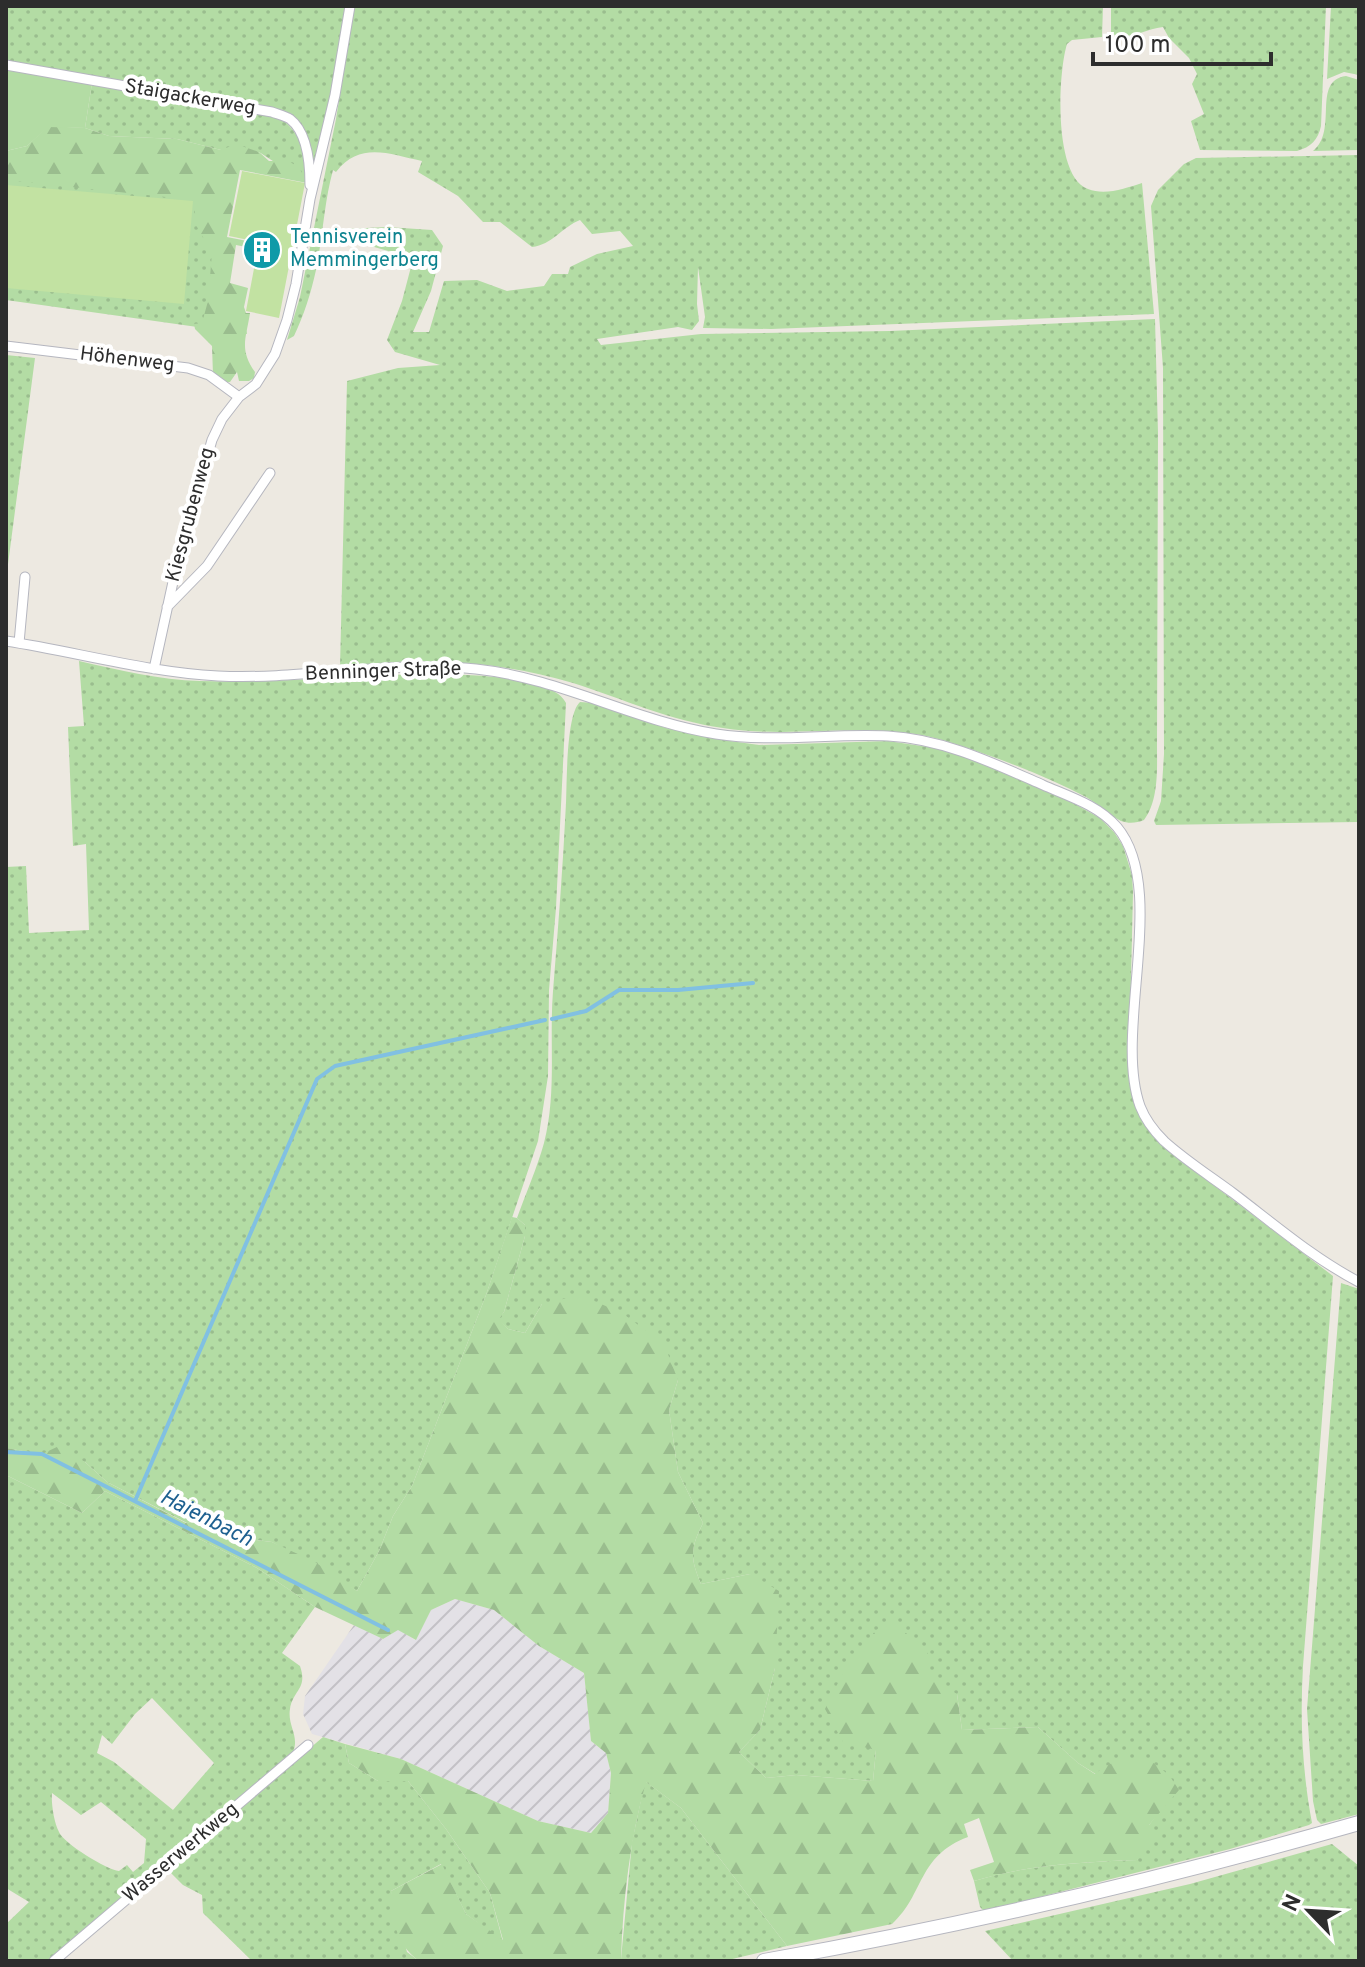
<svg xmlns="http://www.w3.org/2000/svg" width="1365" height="1967" viewBox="0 0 1365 1967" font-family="Overpass,sans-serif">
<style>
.industrial{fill:url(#industrial-furrows)}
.grass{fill:url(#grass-dots);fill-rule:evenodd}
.forest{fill:url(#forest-firs)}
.garden{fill:#b3dca4}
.pitch{fill:#c2e2a2}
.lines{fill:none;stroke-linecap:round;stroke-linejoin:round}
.stream{stroke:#81c0e2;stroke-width:4}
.street-casing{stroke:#b5b6bf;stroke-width:11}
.secondary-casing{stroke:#b5b6bf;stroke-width:16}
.street{stroke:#fff;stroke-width:9}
.secondary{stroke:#fff;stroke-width:14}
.labels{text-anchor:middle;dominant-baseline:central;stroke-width:8;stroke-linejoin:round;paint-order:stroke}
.street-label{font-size:20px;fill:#2d2d2d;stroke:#fff}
.culture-label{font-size:20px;fill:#0d838f;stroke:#fff;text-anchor:start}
.water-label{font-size:22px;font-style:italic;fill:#1e6090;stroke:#fff}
</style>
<defs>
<pattern id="industrial-furrows" width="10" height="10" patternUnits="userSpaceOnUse" patternTransform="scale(2)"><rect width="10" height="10" fill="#e3e1e6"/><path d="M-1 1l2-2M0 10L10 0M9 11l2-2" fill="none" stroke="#c3c1c6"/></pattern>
<pattern id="grass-dots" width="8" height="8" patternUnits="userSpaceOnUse" patternTransform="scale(2)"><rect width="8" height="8" fill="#b3dca4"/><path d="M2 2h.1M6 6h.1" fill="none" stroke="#9abd8e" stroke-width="1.8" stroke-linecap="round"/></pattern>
<pattern id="forest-firs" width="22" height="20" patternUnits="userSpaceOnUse" patternTransform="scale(2)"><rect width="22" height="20" fill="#b3dca4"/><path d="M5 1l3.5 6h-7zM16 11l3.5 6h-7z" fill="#9abd8e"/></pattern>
</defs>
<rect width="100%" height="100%" fill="#ede9e1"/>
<path class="industrial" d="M455 1599 494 1610 539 1646 584 1673 591 1741 606 1753 611 1773 608 1813 591 1833 538 1821 401 1759 312 1734 303 1714 305 1696 354 1625 383 1639 398 1629 415 1640 431 1610Z"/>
<path class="grass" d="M6 6H346L331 95 314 166 298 121 6 61Z
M354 6H1103L1102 37 1072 40 1067 44C1058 73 1053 177 1088 189 1105 196 1126 188 1142 183L1154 314 771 329 703 328 705 317 698 267 697 304 699 321 692 330 678 327 597 339 601 345 701 334 890 331 1155 319 1158 433 1157 745C1157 769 1159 800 1144 820 1137 823 1129 824 1121 821 1109 815 1098 804 1086 797 1044 775 996 757 952 743 877 718 799 740 723 728 671 721 623 699 573 683 496 660 420 657 340 667L347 381 398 368 440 365 395 352 387 340 402 301 412 263 402 255 343 238 346 229 387 227 432 230 443 246 431 291 413 332H429L444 281 477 280 507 291 544 286 552 274H568L570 267 597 254 633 246 620 231 592 234 580 220C562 227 552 245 532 247L500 222H483L458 196 418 172 422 161C389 154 360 141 336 172L333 170C324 203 323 236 316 270 311 293 304 315 294 336L287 340 300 297 336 119Z
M1111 6H1326L1321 126C1318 140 1311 147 1297 151L1200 150 1191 121 1204 114 1192 84 1197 74 1189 58 1169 38 1163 27C1142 30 1133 40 1111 34Z
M1331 6H1359V75L1344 72 1327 79Z
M1346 76 1359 80V150L1313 151C1339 130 1311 81 1346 76Z
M92 83 277 116C303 132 304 154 307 183L259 152 221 150 177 139 109 136 85 128Z
M1359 155V822L1156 825 1154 821 1161 801 1164 754 1163 368 1151 206 1158 190 1184 164 1196 158Z
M6 176 200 198 229 283 243 313 247 334 6 300Z
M6 355 35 358 7 572H6Z
M79 661C119 670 159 680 200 681 231 682 261 681 292 680 337 678 546 659 566 703L556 908 549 990 548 1076 538 1141 486 1295 412 1486 393 1516 379 1551 357 1591 272 1542 218 1535 198 1521 187 1523 107 1482 85 1462 6 1448V867L26 866 29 933 89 930 86 844 73 846 68 727 84 726Z
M580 702 594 703 666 728 716 739 759 745 888 741 935 748 960 755 1064 798 1100 818 1114 832 1123 846 1132 875 1133 892 1129 1063C1131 1098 1138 1125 1166 1149L1333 1276 1303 1666C1300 1719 1302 1770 1312 1823L1309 1825 1230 1849 984 1911 980 1907 974 1881C1026 1865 1083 1862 1137 1860L1149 1825 1158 1813 1078 1763 1038 1727 962 1730 957 1694 876 1750 873 1781 796 1775 766 1778 739 1752 760 1730 775 1668 750 1574 701 1584C690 1558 690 1549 703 1523L678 1472 669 1410 678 1380 542 1304 525 1333 508 1329 498 1319 504 1312 525 1236V1225L517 1218C526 1193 537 1168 544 1143 557 1093 549 1042 553 991 558 929 563 866 566 803 567 783 566 714 580 702Z
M1341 1283 1359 1289V1814L1321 1824 1317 1820 1313 1801 1307 1709Z
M6 1475 82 1513 105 1491 257 1568 315 1607 282 1653 300 1666C308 1689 293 1690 290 1709 287 1726 301 1737 292 1754L47 1961H6V1924L29 1902 6 1888ZM152 1698 214 1763 173 1810 114 1762 97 1753 102 1735 112 1744 135 1714ZM52 1793 81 1815 101 1802 146 1839 144 1863 133 1872 127 1865 119 1871C107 1870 63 1843 59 1832 54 1823 51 1803 52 1793Z
M323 1737 345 1744 349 1763 378 1781H408L446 1829 490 1893 503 1942 466 1914 441 1864 391 1891 407 1952 419 1961H252L203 1913 202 1895 183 1885 168 1870Z
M645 1781 681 1808 787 1946 724 1961 621 1959 632 1842Z
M1332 1844 1359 1866V1961H1013L985 1931 1190 1884Z"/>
<path class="forest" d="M48 126 85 128 109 136 177 139 221 150 236 144 259 152 269 161H288L299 167 307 183 240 170 227 237 257 243 256 249 236 245 230 283 248 288 244 307 246 313H250C246 339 239 349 255 372L254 378 249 381H239L237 372 230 382H224L213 375 212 346 195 329 194 324 202 323 208 301 212 253 196 225 194 200 6 180V151L27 146Z
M512 1217 517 1218 525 1225V1236L504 1312 499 1319 508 1329 525 1333 542 1304 580 1295 622 1313 664 1344 678 1380 669 1410 678 1472 703 1523C690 1549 690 1558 701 1584L750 1574 779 1591 775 1668 760 1730 739 1752 766 1778 796 1775 873 1781 876 1750 843 1742 825 1709 845 1669 876 1630 894 1624 927 1649 931 1679 957 1694 962 1730 1038 1727 1078 1763 1095 1774C1112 1760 1125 1758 1147 1758L1169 1775 1179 1790 1149 1825 1154 1840 1137 1860C1082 1862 1026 1865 974 1881L970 1870 994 1862 979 1818 964 1824 968 1837C917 1856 925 1894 892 1924L787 1946 681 1808 646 1782C630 1839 623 1899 621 1959L623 1961H419C394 1942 393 1920 391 1891L442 1864 466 1914 503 1940 490 1893 446 1829 408 1781H378L349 1763 345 1744 401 1759 538 1821 591 1833 608 1813 611 1773 606 1753 591 1741 584 1673 539 1646 494 1610 455 1599 431 1610 416 1640 398 1630 383 1639 315 1607 257 1568 105 1491 82 1513 6 1475V1448L42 1454 59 1446 85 1462 107 1482 186 1523 198 1521 218 1535 272 1542 315 1562 357 1591 379 1551 393 1516 412 1486 486 1295Z"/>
<path class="garden" d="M6 68 92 83 85 128 48 127 27 146 6 151Z"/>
<path class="pitch" d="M242 171 305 183 279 318 246 311 259 242 229 236Z
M6 185 193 201 184 304 6 288Z"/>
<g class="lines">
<path class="stream" d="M552 1019 586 1011 619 990H678L753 983
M6 1452 42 1454 388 1630
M135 1501 317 1079 335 1066 545 1020"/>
<defs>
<path id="street" d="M6 65 272 112C277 114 285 116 290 119 308 133 310 165 310 185
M6 346 188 368 209 375 239 397
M167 607 207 566 270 473
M6 641C77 652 146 672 218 676 304 680 390 660 476 669 560 678 634 721 716 734 774 743 830 733 888 736 943 739 993 763 1043 785 1068 796 1098 805 1117 827 1169 889 1113 1031 1140 1106 1145 1119 1154 1131 1164 1141 1185 1160 1210 1176 1233 1193 1274 1224 1313 1258 1359 1282
M19 643 25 577
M154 669 178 559 212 440 222 419 239 397 256 384 275 354 287 320 296 284 310 199 335 95 350 6
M54 1961 308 1745"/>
<path id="secondary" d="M764 1961C965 1925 1163 1879 1359 1823"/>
</defs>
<use href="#street" class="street-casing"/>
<use href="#secondary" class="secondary-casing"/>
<use href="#street" class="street"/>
<use href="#secondary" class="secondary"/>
</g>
<defs>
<symbol id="building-disc" viewBox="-11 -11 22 22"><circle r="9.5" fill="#0f9aa8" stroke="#fff"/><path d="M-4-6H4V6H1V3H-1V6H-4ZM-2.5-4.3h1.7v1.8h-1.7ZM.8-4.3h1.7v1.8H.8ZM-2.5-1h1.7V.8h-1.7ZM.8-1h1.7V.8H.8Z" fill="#fff"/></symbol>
</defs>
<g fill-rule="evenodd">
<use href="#building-disc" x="240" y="228" width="44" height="44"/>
</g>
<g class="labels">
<g class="street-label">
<text transform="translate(190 98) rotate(10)">Staigackerweg</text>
<text transform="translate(127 360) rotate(7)">Höhenweg</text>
<text transform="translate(191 515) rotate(-75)">Kiesgrubenweg</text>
<text transform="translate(383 672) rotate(-2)">Benninger Straße</text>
<text transform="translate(181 1853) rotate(-40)">Wasserwerkweg</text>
</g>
<g class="culture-label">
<text x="290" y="238">Tennisverein<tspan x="290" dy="23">Memmingerberg</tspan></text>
</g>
<g class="water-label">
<text transform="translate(206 1519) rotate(27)">Haienbach</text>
</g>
</g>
<rect width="1365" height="1967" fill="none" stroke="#2d2d2d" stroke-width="16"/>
<g transform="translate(1309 1911) rotate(295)" stroke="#ffffff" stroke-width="6" paint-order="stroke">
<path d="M0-6L14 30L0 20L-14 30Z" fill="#2d2d2d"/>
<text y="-12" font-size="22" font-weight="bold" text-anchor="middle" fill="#2d2d2d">N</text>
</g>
<path d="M1093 52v12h178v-12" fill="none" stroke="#2d2d2d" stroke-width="4"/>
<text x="1105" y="52" font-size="24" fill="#2d2d2d" stroke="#ffffff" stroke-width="6" paint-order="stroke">100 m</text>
</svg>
